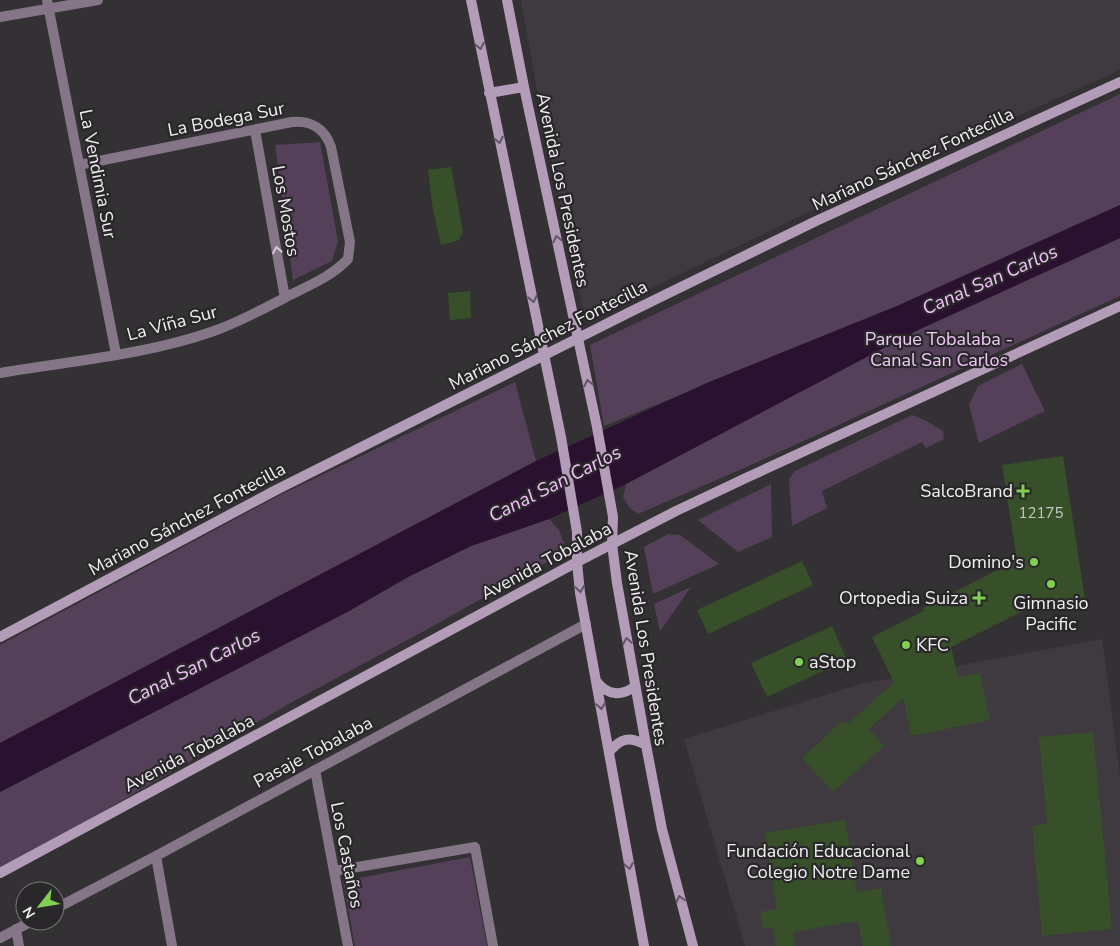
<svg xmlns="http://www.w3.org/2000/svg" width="1120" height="946" viewBox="0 0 1120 946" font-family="'Nunito Sans',sans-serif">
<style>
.built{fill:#3f3a40}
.green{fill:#554059}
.water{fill:#2b1130}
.building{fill:#37502a}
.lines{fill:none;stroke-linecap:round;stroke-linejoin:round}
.street{stroke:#847687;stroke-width:10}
.secondary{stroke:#b39cb7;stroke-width:10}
.oneway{stroke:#605662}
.oneway2{stroke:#d0cbd1}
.poi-dot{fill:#80d051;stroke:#292729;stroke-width:2}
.labels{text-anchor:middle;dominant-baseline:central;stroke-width:4.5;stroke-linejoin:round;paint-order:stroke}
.number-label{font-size:15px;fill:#c2c8bf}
.street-label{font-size:18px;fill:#f1f0f1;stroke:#292729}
.park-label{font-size:18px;fill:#f1c8f8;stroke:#292729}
.poi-label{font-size:18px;fill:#f1f0f1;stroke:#292729;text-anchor:end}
.water-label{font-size:19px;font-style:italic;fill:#f4c1fd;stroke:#292729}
</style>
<rect width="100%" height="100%" fill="#333133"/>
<path class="built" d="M521 0H1120V70L863 186 585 320 535 79Z
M1102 639 1120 776V946H745L684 739 861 684Z"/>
<path class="green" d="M1120 94V205L897 306 604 426 590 345Z
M320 142 338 241 332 261 293 280 275 145Z
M1120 238V296L751 465 638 514 630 508 623 497 626 484 877 350 918 330Z
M1022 364 1045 411 979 443 969 405 978 386Z
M515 382 536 461 0 743V645L280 495Z
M912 415 925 420 943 431 944 439 926 448 922 442 822 491 827 508 792 526 789 479 795 471Z
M771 484 772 537 738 552 698 520Z
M549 519 559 530 564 543 556 557 424 631 294 701 0 871V792L349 611 408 577 471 546Z
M668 534 680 535 719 564 653 594 644 547Z
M691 587 660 631 654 604Z
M470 857 487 946H355L343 881Z"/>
<path class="water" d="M1120 205V238L918 330 626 484 549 519 471 546 408 577 349 611 0 792V743L536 461 709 382 897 306Z"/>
<path class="building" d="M451 167 463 232 459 240 441 245 433 210 428 170Z
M470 291 471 318 450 320 448 293Z
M1063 456 1085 599 1031 607 951 647 958 677 980 673 990 720 918 735H911L903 698 869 729 884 746 833 792 802 758 841 722 849 723 894 682 872 637 924 611 923 608 1017 560 1002 465Z
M802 561 813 585 708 634 697 610Z
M832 626 847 660 767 697 751 663Z
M1093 732 1112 929 1042 936 1032 826 1047 824 1039 737Z
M845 820 857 892 881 888 891 946H863L858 921 793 932 795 946H776L773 927 763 929 760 912 777 909 764 833Z"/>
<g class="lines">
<path class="street" d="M47 0 116 354
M0 17 98 0
M255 130 285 298
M0 373C71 361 146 355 214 331 240 322 265 308 290 295 310 285 332 276 348 259L350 242 331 147C325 129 311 120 292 122L79 165
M315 770 348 946
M156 856 172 946
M334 871 475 847 493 946
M55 909 156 856 586 624
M16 929 19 946
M0 938 32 921"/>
<path class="secondary" d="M471 0 561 437 577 532V562L580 593 644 946
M507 0 524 87 597 427 613 517 612 544 617 583 646 745 662 829 693 946
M489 93 524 87
M0 637 276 490 632 311 816 221 1120 82
M597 682C607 695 622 697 635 686
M609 752C621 738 629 736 646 745
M0 873 577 562 676 511 748 477 1120 306"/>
</g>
<defs><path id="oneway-chevron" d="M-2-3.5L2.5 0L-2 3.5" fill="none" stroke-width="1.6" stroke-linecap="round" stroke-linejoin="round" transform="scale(1.25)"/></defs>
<g class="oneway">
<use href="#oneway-chevron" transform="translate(480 46) rotate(79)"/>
<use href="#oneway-chevron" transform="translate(499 140) rotate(78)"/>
<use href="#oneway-chevron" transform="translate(557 239) rotate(-102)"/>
<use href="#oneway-chevron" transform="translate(533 299) rotate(78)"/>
<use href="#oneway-chevron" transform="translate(588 383) rotate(-102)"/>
<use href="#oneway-chevron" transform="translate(580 589) rotate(82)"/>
<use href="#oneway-chevron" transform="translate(627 641) rotate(-100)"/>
<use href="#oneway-chevron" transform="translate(601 706) rotate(81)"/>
<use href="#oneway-chevron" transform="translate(629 866) rotate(80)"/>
<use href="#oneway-chevron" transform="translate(680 899) rotate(-105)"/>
</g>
<use class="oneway2" href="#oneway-chevron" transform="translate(277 250) rotate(-100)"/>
<g class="poi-dot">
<path d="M1020.5 483.5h5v5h5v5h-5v5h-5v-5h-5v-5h5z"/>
<circle cx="1034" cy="562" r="5"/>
<circle cx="1051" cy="584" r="5"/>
<path d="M976.5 590.5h5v5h5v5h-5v5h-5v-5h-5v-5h5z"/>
<circle cx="906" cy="645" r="5"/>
<circle cx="799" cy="662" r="5"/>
<circle cx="920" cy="861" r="5"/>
</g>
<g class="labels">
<g class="number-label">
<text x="1041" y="513">12175</text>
</g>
<g class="street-label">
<text transform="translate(226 119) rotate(-11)">La Bodega Sur</text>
<text transform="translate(913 159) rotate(-25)">Mariano Sánchez Fontecilla</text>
<text transform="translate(98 174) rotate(79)">La Vendimia Sur</text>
<text transform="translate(563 190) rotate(78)">Avenida Los Presidentes</text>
<text transform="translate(286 211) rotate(80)">Los Mostos</text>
<text transform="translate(172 323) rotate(-15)">La Viña Sur</text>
<text transform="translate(548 335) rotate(-27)">Mariano Sánchez Fontecilla</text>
<text transform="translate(187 519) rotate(-28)">Mariano Sánchez Fontecilla</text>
<text transform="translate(546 561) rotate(-28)">Avenida Tobalaba</text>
<text transform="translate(646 648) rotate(81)">Avenida Los Presidentes</text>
<text transform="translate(313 752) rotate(-28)">Pasaje Tobalaba</text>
<text transform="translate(189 753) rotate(-28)">Avenida Tobalaba</text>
<text transform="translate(347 855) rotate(79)">Los Castaños</text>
</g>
<g class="park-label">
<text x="939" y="339">Parque Tobalaba -<tspan x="939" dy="21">Canal San Carlos</tspan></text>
</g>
<g class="poi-label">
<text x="1013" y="491">SalcoBrand</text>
<text x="1024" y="562">Domino's</text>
<text x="968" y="598">Ortopedia Suiza</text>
<text x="1051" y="603" text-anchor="middle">Gimnasio<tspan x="1051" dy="21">Pacific</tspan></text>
<text x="916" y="645" text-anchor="start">KFC</text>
<text x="809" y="662" text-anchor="start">aStop</text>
<text x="910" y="851">Fundación Educacional<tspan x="910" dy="21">Colegio Notre Dame</tspan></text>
</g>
<g class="water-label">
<text transform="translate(990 280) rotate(-24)">Canal San Carlos</text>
<text transform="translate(555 484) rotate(-27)">Canal San Carlos</text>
<text transform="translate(194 667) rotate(-27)">Canal San Carlos</text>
</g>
</g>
<g transform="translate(40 906) rotate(239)"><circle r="24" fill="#292729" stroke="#797779"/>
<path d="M0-4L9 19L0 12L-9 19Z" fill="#80d051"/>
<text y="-8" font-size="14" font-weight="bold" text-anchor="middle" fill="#f1f0f1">N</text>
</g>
</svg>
